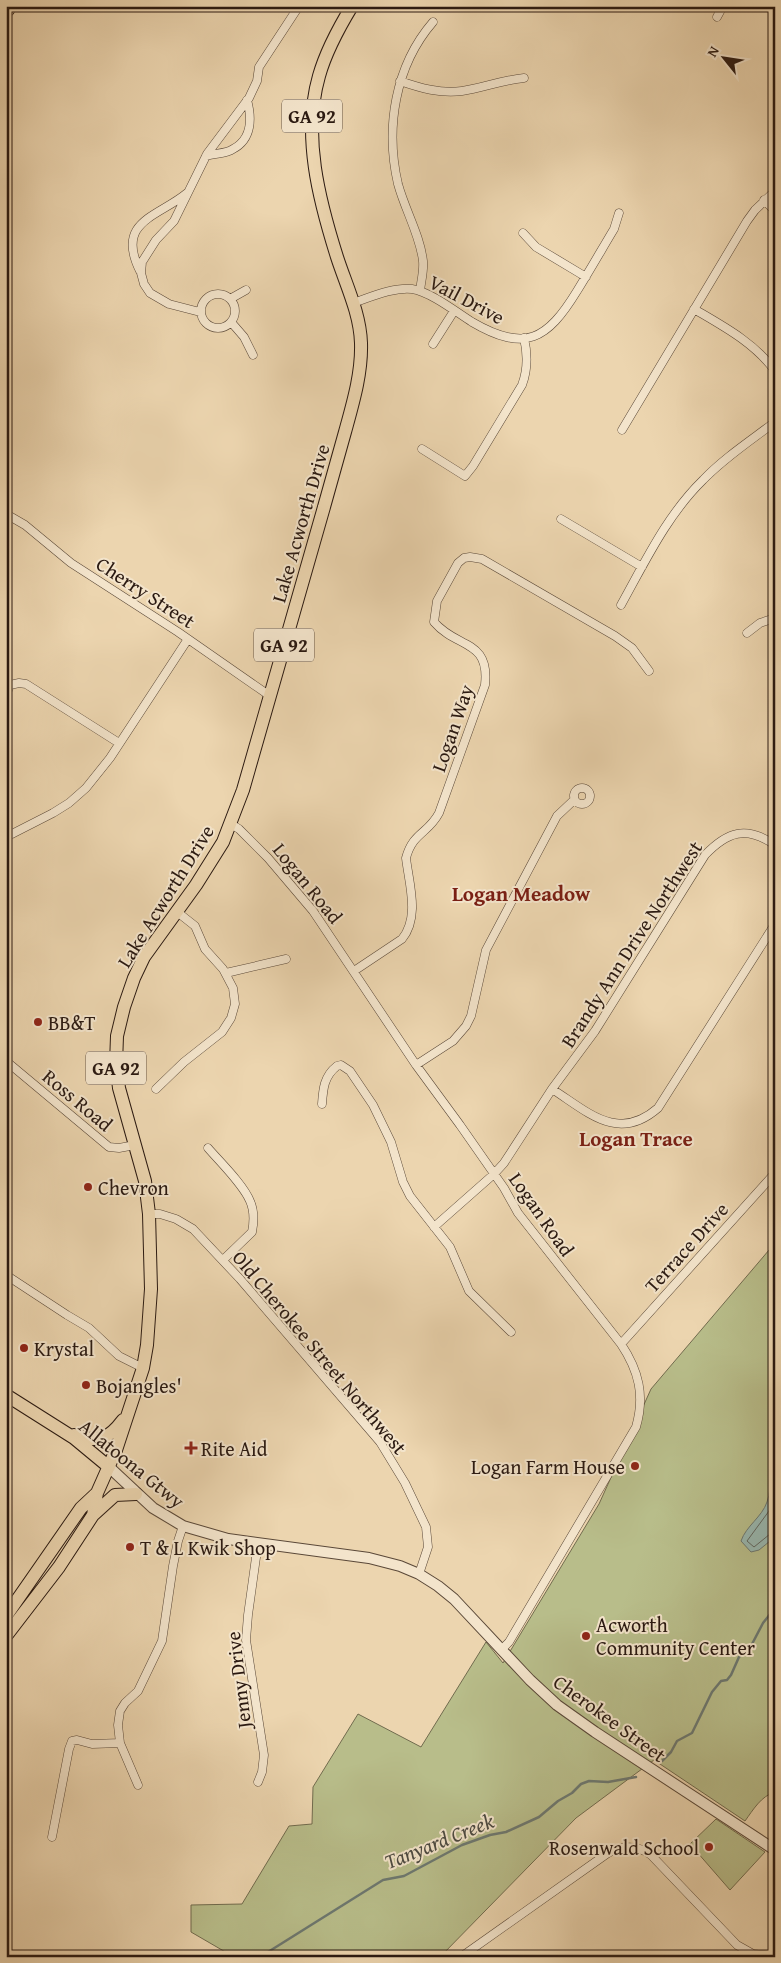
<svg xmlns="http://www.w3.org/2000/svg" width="781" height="1963" viewBox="0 0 781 1963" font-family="'Gentium Book Plus',serif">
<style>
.green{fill:#b8bd8a;stroke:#716b4e}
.water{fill:#99b8b0;stroke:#6d7870}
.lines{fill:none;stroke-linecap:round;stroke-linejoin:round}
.shore{stroke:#626860;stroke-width:1}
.stream{stroke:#6d7870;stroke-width:2.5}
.minor-casing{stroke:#5a4838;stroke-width:9}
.tertiary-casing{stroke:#5a4838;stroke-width:12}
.primary-casing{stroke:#2a1911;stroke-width:14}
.motorway-casing{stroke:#2a1911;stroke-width:17}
.minor{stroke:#f3e4cb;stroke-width:8}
.tertiary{stroke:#f3e4cb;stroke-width:10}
.primary{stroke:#ecd5af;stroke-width:12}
.motorway{stroke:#ecd5af;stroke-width:15}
.poi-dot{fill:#8f2418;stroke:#f3e4cb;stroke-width:2}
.labels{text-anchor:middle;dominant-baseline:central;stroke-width:4;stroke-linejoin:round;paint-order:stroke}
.shield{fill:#f3e4cb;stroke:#665649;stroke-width:1}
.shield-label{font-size:19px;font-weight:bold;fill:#2a1911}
.street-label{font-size:20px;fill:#2a1911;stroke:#f3e4cb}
.poi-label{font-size:20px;fill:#2a1911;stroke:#f3e4cb;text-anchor:start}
.neighbourhood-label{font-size:21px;font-weight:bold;fill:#7a1f14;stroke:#f3e4cb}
.water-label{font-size:21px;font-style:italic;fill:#4b4941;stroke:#f3e4cb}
</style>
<rect width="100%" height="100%" fill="#ecd5af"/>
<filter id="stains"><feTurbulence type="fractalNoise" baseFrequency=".004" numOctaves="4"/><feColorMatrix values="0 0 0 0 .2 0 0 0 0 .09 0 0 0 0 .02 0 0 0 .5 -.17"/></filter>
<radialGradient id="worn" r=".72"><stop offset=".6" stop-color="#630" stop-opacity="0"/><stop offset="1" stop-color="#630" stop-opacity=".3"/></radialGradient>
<path class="green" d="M775 1243V1792C761 1796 753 1810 745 1821L654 1760 576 1818 440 1957H234L191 1932V1905L242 1904 289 1826 312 1824 313 1787 358 1714 421 1747 486 1642 503 1663 599 1504 651 1389Z
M716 1819 765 1852 730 1890 690 1844Z"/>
<path class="water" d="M775 1451V1537L759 1550 751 1552 741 1541C746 1526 762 1517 767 1502 773 1486 769 1461 775 1451Z"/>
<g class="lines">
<path class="shore" d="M775 1494 769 1511 747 1541 754 1547 770 1534H775"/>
<path class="stream" d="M662 1761 671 1752 677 1741 692 1733 712 1692 721 1681 727 1680 731 1675 739 1657 751 1646 763 1623 775 1608
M260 1957 383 1880 404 1876 462 1845 490 1835 506 1832 539 1817 558 1801 572 1793 581 1784 589 1781 608 1782 636 1777"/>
<defs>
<path id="minor" d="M545 7 546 6
M717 17 723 6
M400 81C420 88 441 94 462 91 483 88 502 80 524 78
M206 156C215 153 226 154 233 149 252 139 252 118 247 100
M764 200 775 211
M523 233 536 247 586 277
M140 271C115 221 158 217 187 193
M420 291C421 281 424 271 423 261 420 235 405 210 398 184 385 128 395 66 433 22
M201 311a17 17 0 1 1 34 0a17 17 0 1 1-34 0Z
M230 299 246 290
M353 303C371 297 393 287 412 289 431 292 456 312 472 322 525 353 547 340 577 291 590 270 602 249 614 229L619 213
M694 309C723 326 755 343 775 371
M200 312 169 304 150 293 144 284 141 273 142 262 156 240 174 221 207 154 249 98 257 81 259 67 299 6
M231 322 244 337 253 355
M433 344 454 311
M622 430 747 221 755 210 775 191
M422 449 465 476 473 466 522 385C528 369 528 355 524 338
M6 514 25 525 71 563 178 632 270 696
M561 519 642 567
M621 605C645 562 667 515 703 480 724 458 750 441 775 422
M747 633 760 623 775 618
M6 695 10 685 19 683 26 684 119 743
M574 796a8 8 0 1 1 16 0a8 8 0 1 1-16 0Z
M231 824 239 829 268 858 313 911 416 1065 460 1125 504 1188 518 1213 621 1344C639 1371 645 1396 636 1427L509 1642 501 1650
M6 837 53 813 69 803 86 788 110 758 188 639
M354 971 402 939C420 917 409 884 406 858 413 832 428 834 439 813L485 685C490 639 457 649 434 622L437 601 458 563 464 558 470 557 482 559 615 636 632 648 649 671
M226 973 286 959
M6 1061 109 1147 119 1148 135 1145
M416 1065 453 1041 466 1026 471 1016 486 950 557 816 574 800
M156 1089 184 1062 222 1032 231 1018 235 1004 233 988 223 969 205 949 195 926 176 911
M552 1089C588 1112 618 1143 658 1108L775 924
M322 1104C323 1089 324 1076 337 1066L341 1065 350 1071 373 1105 391 1142 403 1182 410 1196 450 1247 469 1291 511 1332
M208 1148C220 1162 243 1184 250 1201 254 1210 254 1222 252 1232L223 1260
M149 1214H160L176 1219 193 1229 240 1279 380 1442 405 1483 426 1527 428 1547 419 1574
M434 1227 494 1174 504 1163 552 1089 595 1031 705 855C727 832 746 825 775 845
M6 1275 67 1315 89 1328 119 1356 143 1368
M621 1344 775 1173
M258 1782 262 1772 264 1755 246 1640 248 1615 258 1543
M138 1785 120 1743 118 1725 120 1711 125 1703 138 1691 162 1641 173 1566 178 1541 183 1526
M52 1837 69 1749 72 1741 77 1740 92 1744 120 1743
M461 1957 608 1853C622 1845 638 1845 651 1855L737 1945 753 1954 775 1956"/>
<path id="tertiary" d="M109 1467 153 1508 183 1526 228 1539 369 1558 400 1566 419 1574 438 1586 454 1599 530 1680 557 1705 595 1732 775 1850"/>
<path id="primary" d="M6 1395 74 1438 109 1467
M74 1435C98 1443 108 1440 123 1420
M93 1515 115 1495 136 1494
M6 1616 81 1508 97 1493
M6 1636 59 1567 93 1515 97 1493 116 1450 143 1368 147 1345 151 1289 149 1214 145 1181 119 1088 116 1064 117 1036 124 1007 134 978 144 957 196 885 223 842 243 790C270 695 297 601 324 507 331 482 338 457 345 432 353 403 362 373 361 343 360 313 346 285 337 257 319 200 302 135 319 76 326 51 338 29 352 6"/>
<path id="motorway" d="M6 10 9 6"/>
</defs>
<use href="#minor" class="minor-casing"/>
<use href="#tertiary" class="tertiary-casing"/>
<use href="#primary" class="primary-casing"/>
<use href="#motorway" class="motorway-casing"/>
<use href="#minor" class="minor"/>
<use href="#tertiary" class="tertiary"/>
<use href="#primary" class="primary"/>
<use href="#motorway" class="motorway"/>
</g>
<g class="poi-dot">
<circle cx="38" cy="1022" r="5"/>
<circle cx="88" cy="1187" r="5"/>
<circle cx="24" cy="1348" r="5"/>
<circle cx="86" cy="1385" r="5"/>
<path d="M188.5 1440.5h5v5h5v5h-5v5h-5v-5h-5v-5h5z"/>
<circle cx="635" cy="1466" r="5"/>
<circle cx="130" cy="1547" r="5"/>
<circle cx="586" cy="1636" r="5"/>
<circle cx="709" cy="1847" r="5"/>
</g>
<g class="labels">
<g class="shield">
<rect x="282" y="99.5" width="60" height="33" rx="4"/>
<rect x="254" y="628.5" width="60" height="33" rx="4"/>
<rect x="86" y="1051.5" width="60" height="33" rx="4"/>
</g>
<g class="shield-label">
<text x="312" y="116">GA 92</text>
<text x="284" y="645">GA 92</text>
<text x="116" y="1068">GA 92</text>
</g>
<g class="street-label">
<text transform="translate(467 299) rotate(28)">Vail Drive</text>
<text transform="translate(300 523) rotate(-74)">Lake Acworth Drive</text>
<text transform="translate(146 592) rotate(33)">Cherry Street</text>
<text transform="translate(452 728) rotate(-71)">Logan Way</text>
<text transform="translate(308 883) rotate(51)">Logan Road</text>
<text transform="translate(165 896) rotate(-58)">Lake Acworth Drive</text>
<text transform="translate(631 944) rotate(-57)">Brandy Ann Drive Northwest</text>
<text transform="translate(78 1100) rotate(40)">Ross Road</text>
<text transform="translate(542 1214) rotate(55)">Logan Road</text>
<text transform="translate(686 1247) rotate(-48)">Terrace Drive</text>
<text transform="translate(320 1352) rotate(50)">Old Cherokee Street Northwest</text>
<text transform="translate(132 1463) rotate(39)">Allatoona Gtwy</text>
<text transform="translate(238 1680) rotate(-97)">Jenny Drive</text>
<text transform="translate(610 1718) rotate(36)">Cherokee Street</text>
</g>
<g class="poi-label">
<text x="48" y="1022">BB&amp;T</text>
<text x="98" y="1187">Chevron</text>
<text x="34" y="1348">Krystal</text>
<text x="96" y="1385">Bojangles'</text>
<text x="201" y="1448">Rite Aid</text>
<text x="625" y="1466" text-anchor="end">Logan Farm House</text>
<text x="140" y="1547">T &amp; L Kwik Shop</text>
<text x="596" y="1624">Acworth<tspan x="596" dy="23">Community Center</tspan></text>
<text x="699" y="1847" text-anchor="end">Rosenwald School</text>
</g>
<g class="neighbourhood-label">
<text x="521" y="893">Logan Meadow</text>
<text x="636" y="1138">Logan Trace</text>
</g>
<g class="water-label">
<text transform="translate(439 1841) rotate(-22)">Tanyard Creek</text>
</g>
</g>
<rect width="781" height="1963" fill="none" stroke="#ecd5af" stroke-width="25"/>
<rect x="8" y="8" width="766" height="1948" fill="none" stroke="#2a1911" stroke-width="2.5"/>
<rect x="12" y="12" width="756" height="1938" fill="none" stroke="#2a1911"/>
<g transform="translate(724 58) rotate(300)" stroke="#f3e4cb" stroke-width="4" paint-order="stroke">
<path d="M0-4L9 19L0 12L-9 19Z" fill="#2a1911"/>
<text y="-8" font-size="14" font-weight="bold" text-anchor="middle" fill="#2a1911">N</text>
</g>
<rect width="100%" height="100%" filter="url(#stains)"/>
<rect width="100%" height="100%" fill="url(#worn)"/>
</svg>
